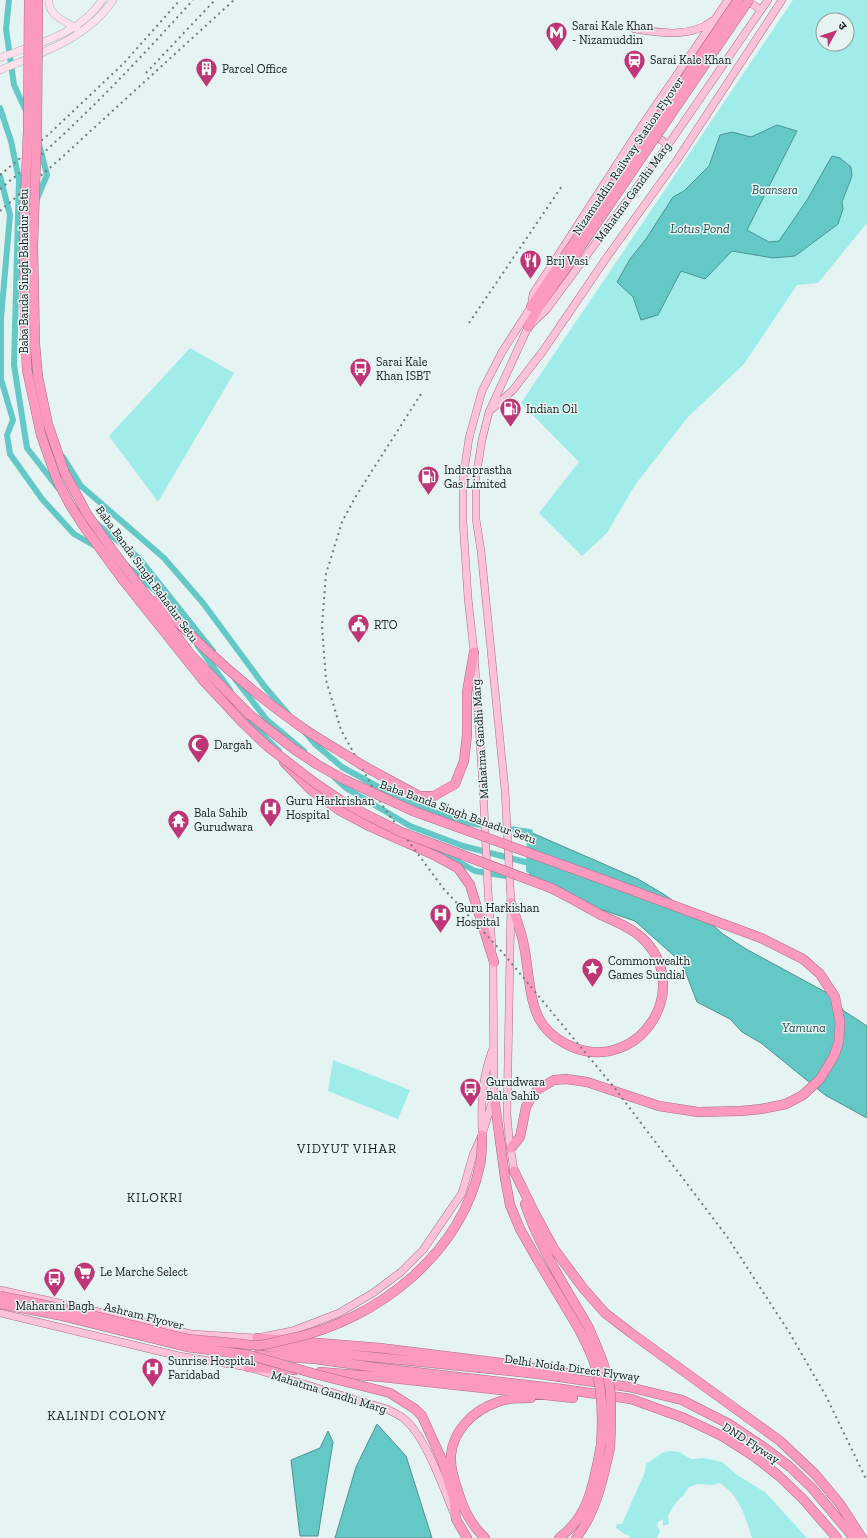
<svg xmlns="http://www.w3.org/2000/svg" width="867" height="1538" viewBox="0 0 867 1538" font-family="'Zilla Slab','Noto Sans Devanagari',serif">
<style>
.green{fill:#a0ece9;fill-rule:evenodd}
.water{fill:#64c8c6;stroke:#4c9492}
.lines{fill:none;stroke-linecap:round;stroke-linejoin:round}
.canal{stroke:#64c8c6;stroke-width:6}
.secondary-casing{stroke:#a6b3b2;stroke-width:8}
.primary-casing{stroke:#ab6d85;stroke-width:8}
.highway-casing{stroke:#ab6d85;stroke-width:10}
.secondary{stroke:#fee0ec;stroke-width:7}
.primary{stroke:#fdc2d8;stroke-width:7}
.highway{stroke:#fc99be;stroke-width:9}
.rail{stroke:#727b7b;stroke-width:2;stroke-dasharray:2 4;stroke-linecap:butt}
.highway-bridge-casing{stroke:#ab6d85;stroke-width:10;stroke-linecap:butt}
.highway-bridge{stroke:#fc99be;stroke-width:9}
.labels{text-anchor:middle;dominant-baseline:central;stroke-width:3;stroke-linejoin:round;paint-order:stroke}
.poi-label{font-size:12px;fill:#151a1a;stroke:#e5f3f2;text-anchor:start}
.street-label{font-size:12px;fill:#151a1a;stroke:#e5f3f2}
.park-label{font-size:12px;font-style:italic;fill:#275453;stroke:#e5f3f2}
.water-label{font-size:13px;font-style:italic;fill:#245150;stroke:#e5f3f2}
.neighbourhood-label{font-size:13px;letter-spacing:1px;fill:#151a1a;stroke:#e5f3f2}
</style>
<rect width="100%" height="100%" fill="#e5f3f2"/>
<path class="green" d="M793 0H867V223L818 283 797 285 744 364 688 417 635 485 607 533 582 556 539 513 579 462 521 403ZM823 20H847V44H823Z
M190 348 234 373 158 502 109 436Z
M333 1060 410 1090 398 1119 328 1091Z
M670 1451 679 1452 691 1459 704 1458 722 1462 737 1475 765 1492 807 1538H752C745 1515 740 1497 720 1483L712 1485 698 1484 689 1487 683 1496 677 1501 668 1515 669 1524 663 1526V1519L658 1522 657 1526 660 1531 657 1538H630L629 1535H626L616 1528 617 1524H622L645 1472 646 1464 662 1453Z"/>
<path class="water" d="M777 125 797 131 747 230 769 242 779 241 807 200 832 156 840 158 851 167 852 176 842 202 843 209 838 224 795 256 773 258 732 251 705 279 681 271 658 315 641 320 633 297 617 282 630 259 646 239 673 197 684 191 709 166 720 135 732 132 751 137Z
M530 832 638 879 665 895 684 909 701 915 723 934 746 949 831 995 844 1011 867 1026V1118L825 1095 761 1043 742 1032 730 1019 697 1002 682 963 635 921 582 903 530 880C529 864 531 848 530 832Z
M377 1424 406 1456 432 1538H335L356 1467Z
M328 1431 333 1442 318 1536H300L291 1460 320 1448Z"/>
<g class="lines">
<path class="canal" d="M9 0 6 29 14 85 27 113
M0 108 11 141 19 180 14 365 27 448 58 488
M0 176 10 215 1 318V379L13 420 7 435 10 454 42 499 74 534 97 547
M36 201 47 175 39 144
M30 355 34 384
M63 457 81 486 164 558 203 603 265 687 289 715
M97 524 139 558 213 651
M127 566 159 594 172 612
M198 646 230 690
M235 679 267 720 304 751
M249 718 259 731 279 751
M305 732 315 744 342 767 400 799 461 822 530 832 529 870
M335 778 346 788 410 826 463 846 529 863
M432 847 475 871 512 877"/>
<defs>
<path id="secondary" d="M49 0C48 16 66 21 77 29
M0 58C35 44 81 34 102 0
M0 70C41 53 87 39 113 0"/>
<path id="primary" d="M746 0 761 10
M635 29C660 33 691 38 712 21
M652 133 668 145
M492 409 513 390 543 351 607 257 677 160 782 0
M492 947 488 891 483 787 474 652 468 598 463 521V479L469 438 482 391 502 352 531 307 533 294 641 127 728 0
M482 1131C481 1103 482 1078 492 1051
M514 1171 509 1138 507 1114 511 903 505 790 481 551 476 519V477L482 440 489 412 528 327 547 309 668 145 768 0
M0 1290 131 1319 191 1334 257 1338 292 1331 339 1313 373 1293 401 1272 423 1250 462 1193 473 1155 482 1135 494 1096 493 958
M0 1313 179 1356 248 1367 387 1409C392 1412 398 1414 403 1418 425 1435 442 1485 453 1511"/>
<path id="highway" d="M531 307 563 259
M528 327 540 305 569 264
M284 762 311 790 339 810 369 826 436 856 458 868 470 885 494 962
M362 765 419 796H434L455 784 464 761 467 735V692L474 652
M511 903C515 915 520 928 523 941 529 966 528 1005 543 1025 551 1036 562 1043 575 1048 641 1072 695 986 641 937 629 926 613 921 599 914 583 905 567 896 551 888
M494 1096 505 1178 510 1205 520 1229 537 1259 580 1331
M511 1148 520 1137 526 1107 531 1098 537 1090 554 1080 566 1079 587 1082 659 1106 698 1112 741 1111 761 1109 786 1104 803 1095 820 1079 834 1056 839 1041 840 1022 835 997 820 974 803 959 761 938 618 885
M514 1171 534 1212 554 1249 583 1288 605 1313 631 1333 780 1441 815 1474 840 1504 862 1538
M525 1204C540 1249 566 1288 589 1328
M257 1338 380 1348 558 1370 571 1375
M265 1346 539 1374 629 1387 682 1400 729 1424 765 1448 790 1467 812 1488 854 1538
M257 1355 315 1359 380 1368 562 1389 631 1399 684 1418 722 1436 755 1457 779 1476 802 1498 837 1538
M248 1367 295 1370
M320 1372 382 1377 573 1398
M422 1416 442 1460 454 1500 456 1519 467 1538
M485 1538C471 1525 463 1509 458 1491 454 1480 450 1467 451 1455 453 1431 473 1411 495 1403 506 1398 519 1398 531 1398
M559 1538C590 1516 594 1480 601 1445
M576 1538C596 1513 603 1479 610 1448"/>
</defs>
<use href="#secondary" class="secondary-casing"/>
<use href="#primary" class="primary-casing"/>
<use href="#highway" class="highway-casing"/>
<use href="#secondary" class="secondary"/>
<use href="#primary" class="primary"/>
<use href="#highway" class="highway"/>
<path class="rail" d="M146 73 215 0
M0 175 48 135 124 63 180 0
M0 189C18 174 36 160 53 144 102 99 148 50 193 0
M0 211 60 159 234 0
M469 323 562 186
M421 394 356 496 342 522 326 574 322 626 326 680 341 730 384 808 443 888 503 953 613 1086 728 1238 789 1332 826 1396 867 1481"/>
<defs>
<path id="highway-bridge" d="M29 0 28 130 24 226 25 322 27 370 41 435 57 480 70 505 85 528 123 580 202 679 244 724 267 746 315 783 340 800 365 814 401 832 551 888
M38 0 37 129 33 246 35 344 38 377 48 424 64 471 87 514 113 551 191 655 250 715 294 749 318 765 343 779 413 811 618 885
M563 259 738 0
M569 264 749 0
M156 600C198 644 243 685 293 721 314 737 339 750 362 765
M0 1296C41 1304 83 1313 124 1323 145 1328 167 1335 188 1339 202 1341 216 1341 230 1343 240 1343 251 1346 260 1345 271 1344 282 1340 293 1338 378 1319 461 1254 480 1165 482 1156 482 1145 482 1135
M0 1304 58 1315 187 1347 249 1355 319 1375 390 1393 415 1409 422 1416
M589 1328C597 1348 607 1368 610 1389 612 1409 611 1428 610 1448
M580 1331C585 1341 590 1351 594 1362 603 1389 603 1417 601 1445"/>
</defs>
<use href="#highway-bridge" class="highway-bridge-casing"/>
<use href="#highway-bridge" class="highway-bridge"/>
</g>
<defs>
<symbol id="metro-pin" viewBox="-11 -11 22 30"><path d="M0 17L-7.5 6A9.5 9.5 0 1 1 7.5 6Z" fill="#be3675" stroke="#e5f3f2"/><path d="M-5.5 5V-5H-3L0 0L3-5H5.5V5H3V-.5L0 4L-3-.5V5Z" fill="#fff"/></symbol>
<symbol id="station-pin" viewBox="-11 -11 22 30"><path d="M0 17L-7.5 6A9.5 9.5 0 1 1 7.5 6Z" fill="#be3675" stroke="#e5f3f2"/><path d="M-3-6H3Q5-6 5-4V2Q5 4 3 4L4.5 6H3L1.5 4h-3L-3 6H-4.5L-3 4Q-5 4-5 2V-4Q-5-6-3-6ZM-3.5-4v3h7v-3ZM-3.5 1v1.5H-2V1ZM2 1v1.5H3.5V1Z" fill="#fff"/></symbol>
<symbol id="building-pin" viewBox="-11 -11 22 30"><path d="M0 17L-7.5 6A9.5 9.5 0 1 1 7.5 6Z" fill="#be3675" stroke="#e5f3f2"/><path d="M-4-6H4V6H1V3H-1V6H-4ZM-2.5-4.3h1.7v1.8h-1.7ZM.8-4.3h1.7v1.8H.8ZM-2.5-1h1.7V.8h-1.7ZM.8-1h1.7V.8H.8Z" fill="#fff"/></symbol>
<symbol id="restaurant-pin" viewBox="-11 -11 22 30"><path d="M0 17L-7.5 6A9.5 9.5 0 1 1 7.5 6Z" fill="#be3675" stroke="#e5f3f2"/><path d="M-5-6h1v4h1v-4h1v4h1v-4h1v5L-1.5 .5V6h-2V.5L-5-1ZM5-6V6H3V1.5H1.5Q1.5-4 5-6Z" fill="#fff"/></symbol>
<symbol id="bus-pin" viewBox="-11 -11 22 30"><path d="M0 17L-7.5 6A9.5 9.5 0 1 1 7.5 6Z" fill="#be3675" stroke="#e5f3f2"/><path d="M-5-6H5V4H4V6H2V4H-2V6H-4V4H-5ZM-3.5-4V0h7V-4ZM-3.5 1.2v1.5H-2V1.2ZM2 1.2v1.5H3.5V1.2Z" fill="#fff"/></symbol>
<symbol id="fuel-pin" viewBox="-11 -11 22 30"><path d="M0 17L-7.5 6A9.5 9.5 0 1 1 7.5 6Z" fill="#be3675" stroke="#e5f3f2"/><path d="M-5.5-6h7V0h2V4h1.3V-2.5L3-4.5l.8-.8L6-3V5H2.5V1h-1V6h-7ZM-4.2-4.7v3.2H.2V-4.7Z" fill="#fff"/></symbol>
<symbol id="civic-pin" viewBox="-11 -11 22 30"><path d="M0 17L-7.5 6A9.5 9.5 0 1 1 7.5 6Z" fill="#be3675" stroke="#e5f3f2"/><path d="M-.6-6.5H3V-4.5H.6V-3L4-1V1h2V6H-6V1h2V-1L-.6-3ZM-1.2 2.5V6h2.4V2.5Z" fill="#fff"/></symbol>
<symbol id="mosque-pin" viewBox="-11 -11 22 30"><path d="M0 17L-7.5 6A9.5 9.5 0 1 1 7.5 6Z" fill="#be3675" stroke="#e5f3f2"/><path d="M3.5-4.9A6 6 0 1 0 3.5 4.9A5 5 0 1 1 3.5-4.9Z" fill="#fff"/></symbol>
<symbol id="hospital-pin" viewBox="-11 -11 22 30"><path d="M0 17L-7.5 6A9.5 9.5 0 1 1 7.5 6Z" fill="#be3675" stroke="#e5f3f2"/><path d="M-5-5h3v3.5h4V-5h3V5h-3V1.5h-4V5h-3Z" fill="#fff"/></symbol>
<symbol id="temple-pin" viewBox="-11 -11 22 30"><path d="M0 17L-7.5 6A9.5 9.5 0 1 1 7.5 6Z" fill="#be3675" stroke="#e5f3f2"/><path d="M0-6L5-2H3V0L6.5 2.5H4V6H1.5V3h-3V6H-4V2.5H-6.5L-3 0V-2H-5Z" fill="#fff"/></symbol>
<symbol id="sight-pin" viewBox="-11 -11 22 30"><path d="M0 17L-7.5 6A9.5 9.5 0 1 1 7.5 6Z" fill="#be3675" stroke="#e5f3f2"/><path d="M0-6L1.8-2.2L6-1.7L2.9 1.2L3.7 5.4L0 3.3L-3.7 5.4L-2.9 1.2L-6-1.7L-1.8-2.2Z" fill="#fff"/></symbol>
<symbol id="supermarket-pin" viewBox="-11 -11 22 30"><path d="M0 17L-7.5 6A9.5 9.5 0 1 1 7.5 6Z" fill="#be3675" stroke="#e5f3f2"/><path d="M-6-5.5h2.5l.6 2H6L4.5 2H-2.5L-4.4-4H-6ZM-1.5 3.2a1.3 1.3 0 1 0 .1 0ZM3 3.2a1.3 1.3 0 1 0 .1 0Z" fill="#fff"/></symbol>
</defs>
<g fill-rule="evenodd">
<use href="#metro-pin" x="544" y="20" width="25" height="34"/>
<use href="#station-pin" x="622" y="48" width="25" height="34"/>
<use href="#building-pin" x="194" y="56" width="25" height="34"/>
<use href="#restaurant-pin" x="518" y="248" width="25" height="34"/>
<use href="#bus-pin" x="348" y="356" width="25" height="34"/>
<use href="#fuel-pin" x="498" y="396" width="25" height="34"/>
<use href="#fuel-pin" x="416" y="464" width="25" height="34"/>
<use href="#civic-pin" x="346" y="612" width="25" height="34"/>
<use href="#mosque-pin" x="186" y="732" width="25" height="34"/>
<use href="#hospital-pin" x="258" y="796" width="25" height="34"/>
<use href="#temple-pin" x="166" y="808" width="25" height="34"/>
<use href="#hospital-pin" x="428" y="902" width="25" height="34"/>
<use href="#sight-pin" x="580" y="956" width="25" height="34"/>
<use href="#bus-pin" x="458" y="1076" width="25" height="34"/>
<use href="#supermarket-pin" x="72" y="1260" width="25" height="34"/>
<use href="#bus-pin" x="42" y="1266" width="25" height="34"/>
<use href="#hospital-pin" x="140" y="1356" width="25" height="34"/>
</g>
<g class="labels">
<g class="poi-label">
<text x="572" y="26">Sarai Kale Khan<tspan x="572" dy="14">- Nizamuddin</tspan></text>
<text x="650" y="60">Sarai Kale Khan</text>
<text x="222" y="69">Parcel Office</text>
<text x="546" y="261">Brij Vasi</text>
<text x="376" y="362">Sarai Kale<tspan x="376" dy="14">Khan ISBT</tspan></text>
<text x="526" y="409">Indian Oil</text>
<text x="444" y="470">Indraprastha<tspan x="444" dy="14">Gas Limited</tspan></text>
<text x="374" y="625">RTO</text>
<text x="214" y="745">Dargah</text>
<text x="286" y="801">Guru Harkrishan<tspan x="286" dy="14">Hospital</tspan></text>
<text x="194" y="813">Bala Sahib<tspan x="194" dy="14">Gurudwara</tspan></text>
<text x="456" y="908">Guru Harkishan<tspan x="456" dy="14">Hospital</tspan></text>
<text x="608" y="961">Commonwealth<tspan x="608" dy="14">Games Sundial</tspan></text>
<text x="486" y="1082">Gurudwara<tspan x="486" dy="14">Bala Sahib</tspan></text>
<text x="100" y="1272">Le Marche Select</text>
<text x="55" y="1306" text-anchor="middle">Maharani Bagh</text>
<text x="168" y="1361">Sunrise Hospital,<tspan x="168" dy="14">Faridabad</tspan></text>
</g>
<g class="street-label">
<text transform="translate(628 156) rotate(-56)">Nizamuddin Railway Station Flyover</text>
<text transform="translate(633 192) rotate(-54)">Mahatma Gandhi Marg</text>
<text transform="translate(24 271) rotate(-90)">Baba Banda Singh Bahadur Setu</text>
<text transform="translate(147 574) rotate(54)">Baba Banda Singh Bahadur Setu</text>
<text transform="translate(480 739) rotate(-94)">Mahatma Gandhi Marg</text>
<text transform="translate(458 812) rotate(20)">Baba Banda Singh Bahadur Setu</text>
<text transform="translate(144 1316) rotate(14)">Ashram Flyover</text>
<text transform="translate(572 1368) rotate(8)">Delhi-Noida Direct Flyway</text>
<text transform="translate(329 1392) rotate(17)">Mahatma Gandhi Marg</text>
<text transform="translate(751 1443) rotate(33)">DND Flyway</text>
</g>
<g class="park-label">
<text x="775" y="190">Baansera</text>
</g>
<g class="water-label">
<text x="700" y="228">Lotus Pond</text>
<text x="804" y="1027">Yamuna</text>
</g>
<g class="neighbourhood-label">
<text x="347" y="1148">VIDYUT VIHAR</text>
<text x="155" y="1197">KILOKRI</text>
<text x="107" y="1415">KALINDI COLONY</text>
</g>
</g>
<g transform="translate(835 32) rotate(50)"><circle r="19" fill="#e5f3f2" stroke="#929c9c"/>
<path d="M0-3L7 15L0 10L-7 15Z" fill="#be3675"/>
<text y="-6" font-size="11" font-weight="bold" text-anchor="middle" fill="#151a1a">उ</text>
</g>
</svg>
